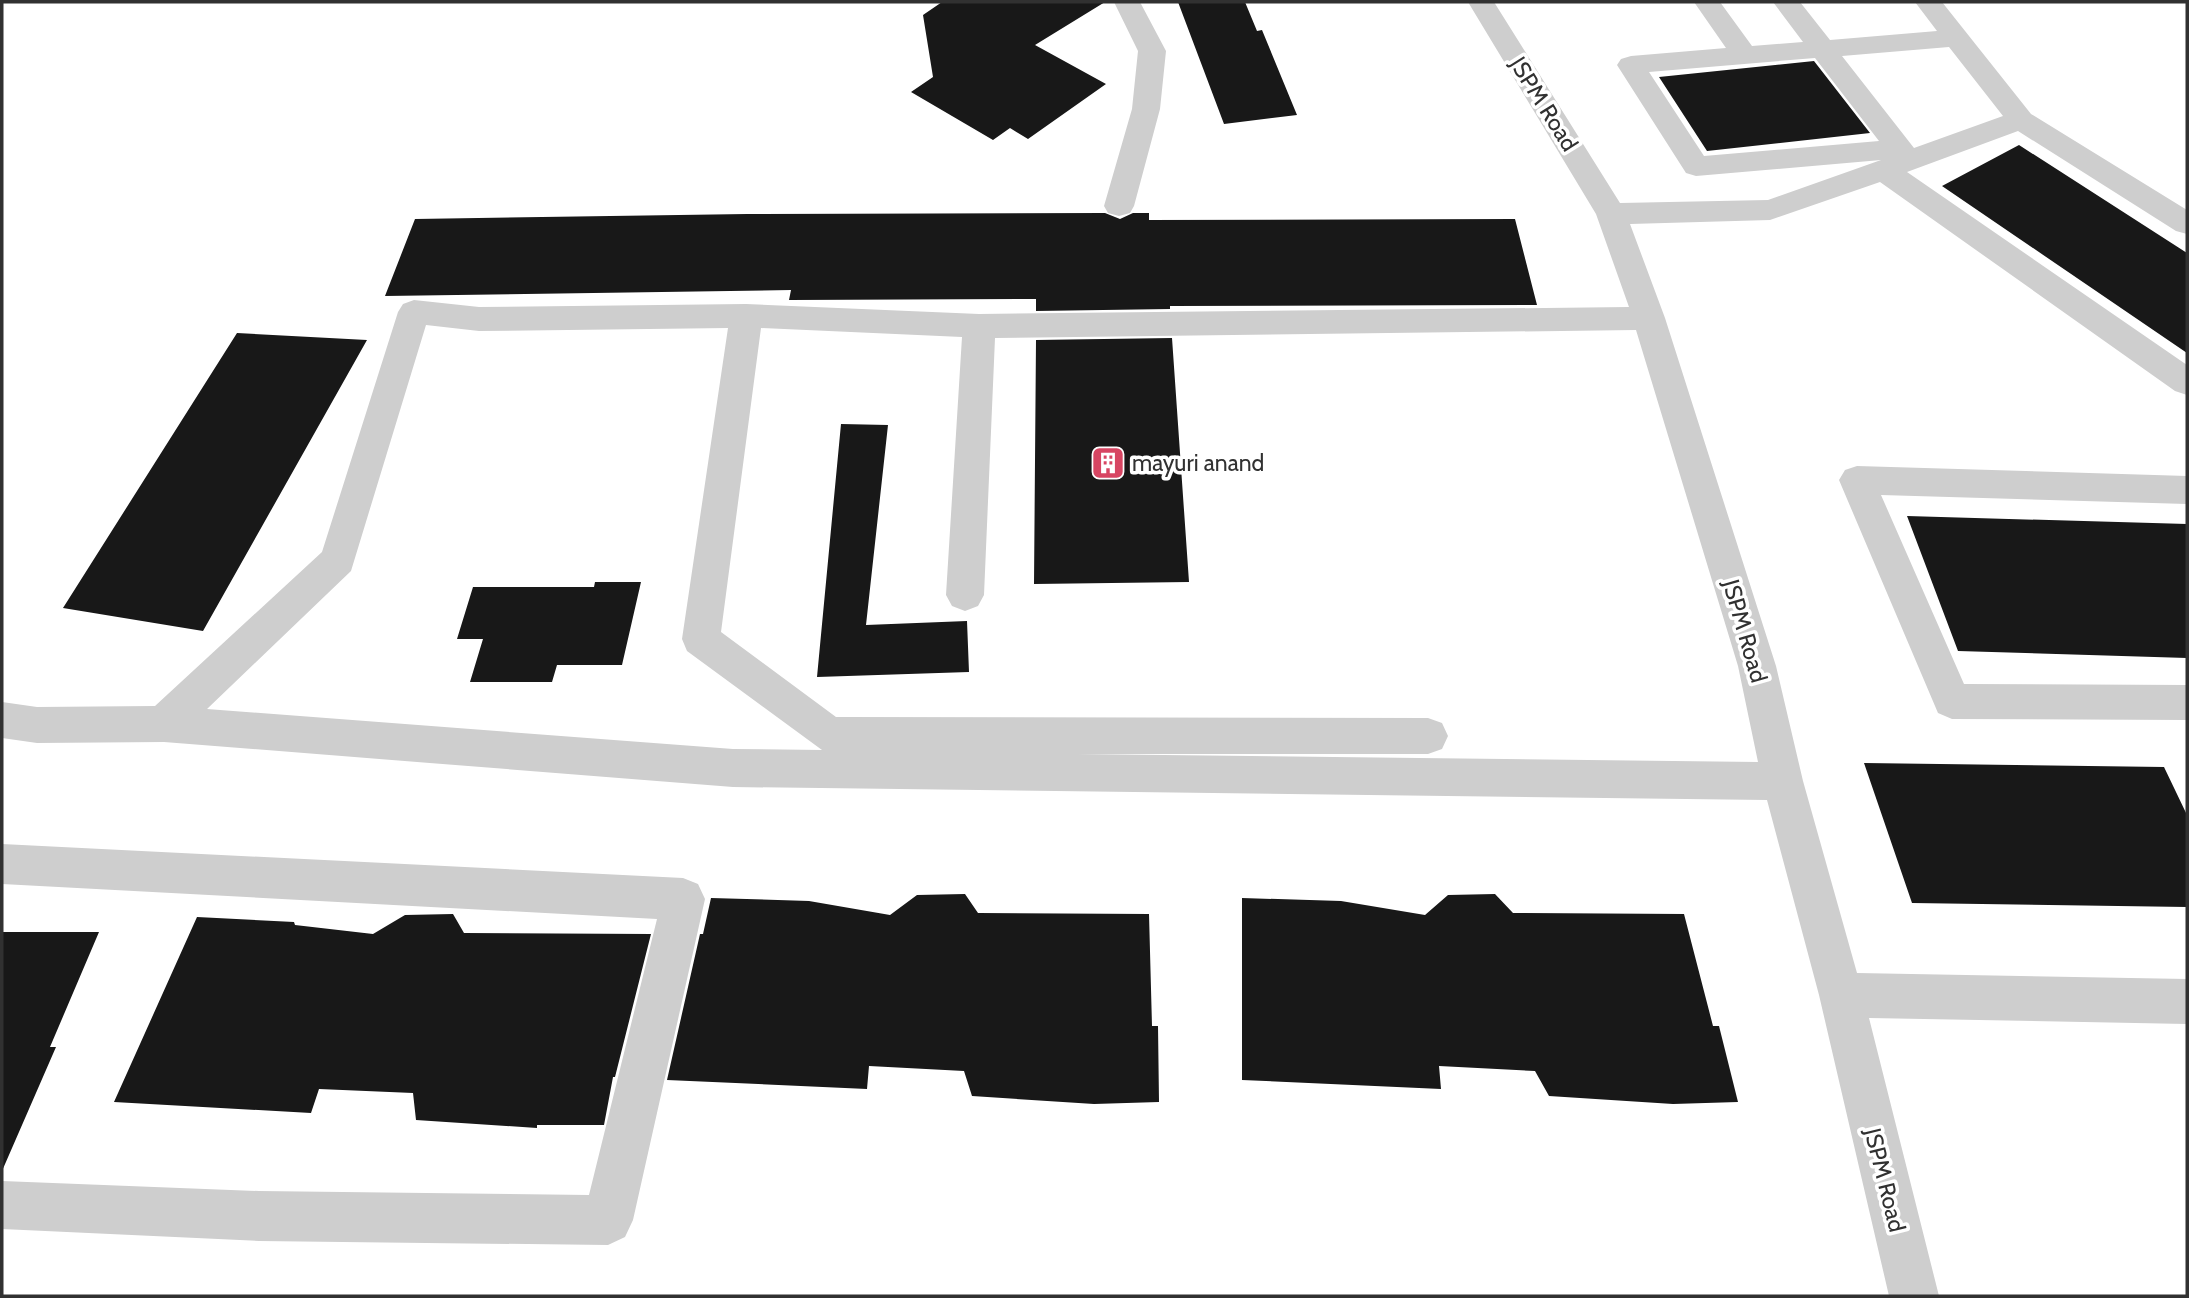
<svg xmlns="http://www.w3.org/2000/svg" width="2189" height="1298" viewBox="0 0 2189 1298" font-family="Cabin,sans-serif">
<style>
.building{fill:#181818}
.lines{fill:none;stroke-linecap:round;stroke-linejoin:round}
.minor{fill:#cecece;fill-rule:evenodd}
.labels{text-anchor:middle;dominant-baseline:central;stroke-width:7;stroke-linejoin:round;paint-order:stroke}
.street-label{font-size:23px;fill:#313131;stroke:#fff}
.poi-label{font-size:23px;fill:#313131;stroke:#fff;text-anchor:start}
</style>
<rect width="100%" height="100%" fill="#fff"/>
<path class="building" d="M942 2H1105L1035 45 1106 84 1028 139 1010 128 993 140 911 92 933 77 923 15Z
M1178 2H1245L1257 31 1262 30 1297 115 1224 124Z
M1814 61 1870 133 1707 151 1659 77Z
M2019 145 2187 253V353L1942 186Z
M1105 213 1120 219 1133 213H1149V220L1515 219 1537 305 1170 306V309L1036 311V299L789 300 791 290 385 296 415 219 747 214Z
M237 333 367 340 203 631 63 608Z
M1172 338 1189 582 1034 584 1036 340Z
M841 424 888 425 866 625 967 621 969 672 817 677Z
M1907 516 2187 524V658L1958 651Z
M595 582H641L622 665H557L552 682H470L483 639H457L473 587H594Z
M1864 763 2164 767 2187 815V907L1912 903Z
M965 894 978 913 1149 914 1152 1026H1158L1159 1102 1094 1104 972 1096 964 1071 869 1066 867 1089 667 1080 700 934H703L711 898 809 901 890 915 917 895Z
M1495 894 1513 913 1684 914 1713 1026H1719L1738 1102 1673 1104 1549 1096 1535 1071 1439 1066 1441 1089 1242 1080V898L1341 901 1425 915 1448 895Z
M453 914 464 933 651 934 615 1077H613L604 1125H537V1128L416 1120 413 1093 319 1089 311 1113 114 1102 197 917 294 922 295 925 373 934 405 915Z
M2 932H99L50 1047H56L2 1171Z"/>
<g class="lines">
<path class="minor" d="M1114 2H1140L1166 51 1160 109 1134 206 1130 213 1119 216 1108 213 1104 206 1132 109 1138 51Z
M1468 2H1494L1620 203 1768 200 1881 160 1696 176 1686 173 1617 65 1621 59 1631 56 1726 48 1694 2H1720L1752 46 1803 42 1773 2H1800L1830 40 1937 31 1915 2H1942L2031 114 2187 210V234L2176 231 2018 131 1907 172 2187 365V395L2175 391 1880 182 1770 220 1630 224 1665 318 1776 666 1803 781 1857 973 2187 979V1024L1869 1018 1939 1296H1889L1819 995 1767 800 733 787 164 742 37 743 2 738V702L37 707 155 706 322 552 398 312 403 304 414 300 479 307 746 304 979 314 1629 307 1596 214ZM1949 47 2003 116 1914 148 1842 56ZM1815 58 1879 141 1704 156 1649 72ZM426 325 479 331 728 328 682 639 687 651 822 750 733 749 207 709 351 571ZM761 328 962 337 946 595 952 606 965 611 978 606 984 595 995 338 1636 330 1738 666 1758 762 1077 754H1428L1442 749 1448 736 1442 723 1428 718 836 717 721 632Z
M1857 466 2187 476V504L1881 495 1964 684 2187 685V720L1952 719 1938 713 1839 480 1845 470Z
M2 844 683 878 698 884 705 899 633 1220 625 1237 608 1245 259 1241 2 1229V1181L259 1191 589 1195 657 919 2 884Z"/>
</g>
<defs>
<symbol id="building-square" viewBox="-11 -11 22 22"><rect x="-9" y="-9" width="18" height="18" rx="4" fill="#d74562" stroke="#fff"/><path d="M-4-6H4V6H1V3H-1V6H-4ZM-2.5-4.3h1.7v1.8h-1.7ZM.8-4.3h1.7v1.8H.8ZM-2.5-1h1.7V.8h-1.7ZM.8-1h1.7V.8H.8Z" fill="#fff"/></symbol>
</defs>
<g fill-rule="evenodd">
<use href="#building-square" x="1089" y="444" width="38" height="38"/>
</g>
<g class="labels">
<g class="street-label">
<text transform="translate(1544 104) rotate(58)">JSPM Road</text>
<text transform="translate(1745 631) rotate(74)">JSPM Road</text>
<text transform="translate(1885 1180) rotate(76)">JSPM Road</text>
</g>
<g class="poi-label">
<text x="1132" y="463">mayuri anand</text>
</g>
</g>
<rect width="2189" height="1298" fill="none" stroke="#313131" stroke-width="7"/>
</svg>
